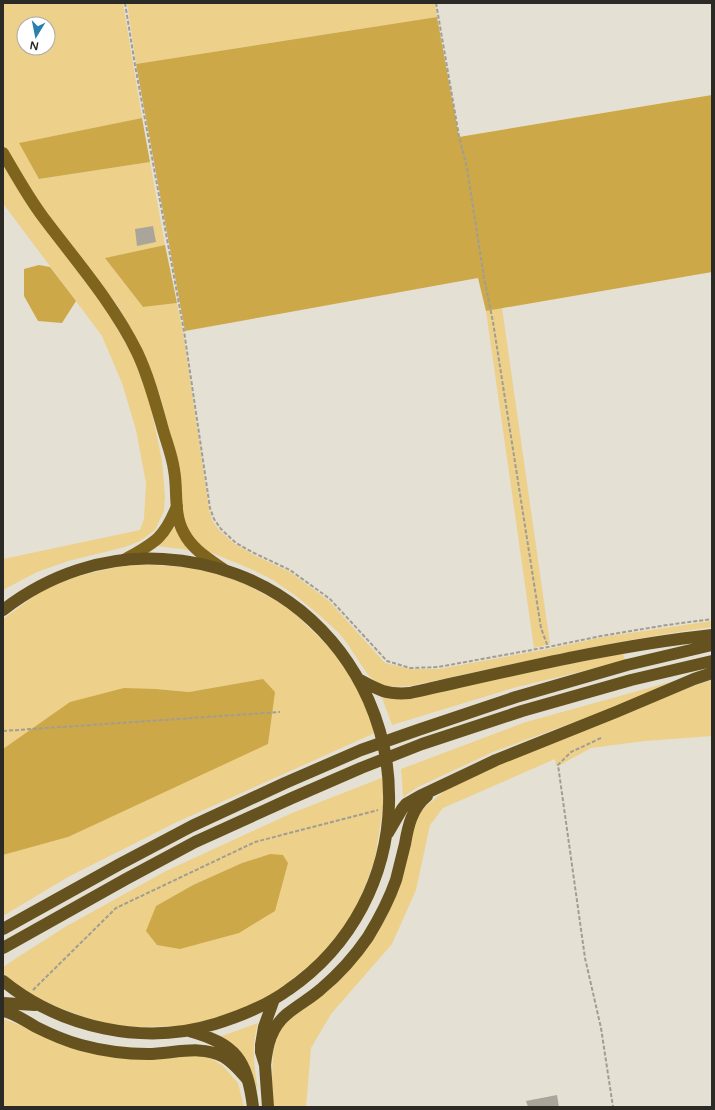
<svg xmlns="http://www.w3.org/2000/svg" width="715" height="1110" viewBox="0 0 715 1110" font-family="'Varela Round',sans-serif">
<style>
.green{fill:#edd08a;fill-rule:evenodd}
.forest{fill:#cda848}
.building{fill:#aaa59a}
.lines{fill:none;stroke-linecap:round;stroke-linejoin:round}
.path{stroke:#a09d93;stroke-width:2;stroke-dasharray:4 2;stroke-linecap:butt}
.primary{stroke:#7e641d;stroke-width:12}
.highway{stroke:#65521f;stroke-width:12}
</style>
<rect width="100%" height="100%" fill="#e5e0d4"/>
<path class="green" d="M3 3H123L142 118 20 143 39 179 150 162 165 245 106 258 143 307 177 303 183 332 209 508 212 520 219 530 235 544 254 555 290 572 329 601 385 663 410 669H439L548 649 603 637 712 621V627C610 641 510 665 410 686L392 687 379 684 368 675 347 643 339 633 317 613 296 596 273 580 251 569 200 548 183 524 168 427 160 395 142 351 118 306 76 253 47 213 25 181 3 144ZM24 24H48V48H24Z
M127 3H435L437 17 136 64Z
M3 165 15 185 37 218 107 311 132 355 149 399 162 461 165 497 164 511 155 530 140 541 125 547 68 561 37 572 3 590V559L140 530 144 519 146 483 136 430 122 383 102 336 5 206 3 203Z
M502 308 550 644 534 648 486 311Z
M176 526 189 550 157 546Z
M125 565H151L188 567 217 574 243 583 288 607 326 644 343 664 355 685 377 732 177 822 68 877 3 916V855L68 837 263 679 189 692 156 689 3 749V619L44 589 74 577Z
M623 653 625 661 513 688 392 725 381 695 389 699 410 697Z
M712 680V736L645 741 591 748 560 765 556 766 555 759 443 808 430 825 416 890 392 944 331 1014 311 1048 306 1107H273L272 1082 273 1052 278 1031 370 941 385 919 406 864 412 826 419 814 426 806 451 786 498 765 693 686Z
M674 681 615 707 493 752 418 787 403 797 401 769 526 722Z
M384 777 383 807 375 859 365 886 355 909 339 934 320 957 272 995 223 1018 187 1026 137 1027 109 1024 84 1017 55 1006 38 998 14 983 3 973V967L18 957 65 927 166 871 292 813ZM270 854 156 906 193 885 242 863Z
M3 1019 20 1025 47 1038 199 1055 212 1059 223 1066 238 1083 244 1107H3Z
M258 1023C251 1048 254 1065 258 1090L246 1064 219 1037Z"/>
<path class="forest" d="M437 17 459 137 712 95V272L486 311 478 278 185 331 136 64Z
M142 118 150 162 39 179 19 143Z
M165 245 177 303 143 307 105 258Z
M39 265 50 267 76 301 62 323 38 321 24 296V269Z
M263 679 275 692 268 744 68 837 3 855V749L70 702 124 688 156 689 189 692Z
M270 854 283 855 288 863 275 911 239 933 180 949 157 945 146 931 156 906 193 885 242 863Z"/>
<path class="building" d="M153 226 156 242 137 246 135 229Z
M557 1095 559 1107H528L526 1101Z"/>
<g class="lines">
<path class="path" d="M125 3 135 65 184 331 210 508 214 519 221 529 236 543 254 553 290 570 330 599 387 661 410 668 438 667 548 647 601 636 667 625 712 619
M436 3 459 136 467 168 484 278 493 322 541 628 548 647
M3 731 280 712
M601 738 571 752 558 765 585 958 601 1028 613 1107
M33 990 116 908 255 842 378 810"/>
<path class="primary" d="M3 153C16 175 28 197 43 217 76 261 113 303 137 352 148 375 155 401 162 426 166 441 172 455 174 470 178 490 173 514 184 533 192 549 209 559 223 569
M124 560C154 543 164 539 177 506"/>
<path class="highway" d="M3 610C48 575 105 555 163 559 213 562 262 579 301 611 422 711 419 900 288 990 266 1006 241 1016 215 1024 144 1046 61 1028 3 981
M358 679C378 690 387 695 410 693 510 671 610 646 712 635
M388 833 402 809 406 804 420 796 496 760 616 712 694 679 712 673
M3 929 120 864 192 826 285 783 361 750 418 730 516 697 627 665 712 645
M3 948 126 879 195 842 292 798 361 768 422 744 522 711 631 680 712 661
M3 1003 35 1005
M3 1011C15 1013 25 1021 36 1027 50 1034 66 1041 81 1045 103 1051 126 1054 148 1054 172 1054 201 1044 224 1057 234 1063 241 1072 248 1080
M189 1031C236 1044 247 1059 253 1107
M265 1065C267 1046 271 1027 287 1014 298 1005 311 998 321 989 339 974 355 956 368 937 379 919 389 900 396 880 399 868 402 856 405 844 408 826 412 808 427 796
M268 1107 265 1065 261 1052V1045L264 1027 274 999"/>
</g>
<rect width="715" height="1110" fill="none" stroke="#2c2a25" stroke-width="8"/>
<g transform="translate(36 36) rotate(190)"><circle r="19" fill="#ffffff" stroke="#abaaa8"/>
<path d="M0-3L7 15L0 10L-7 15Z" fill="#297faf"/>
<text y="-6" font-size="11" font-weight="bold" text-anchor="middle" fill="#2c2a25">N</text>
</g>
</svg>
